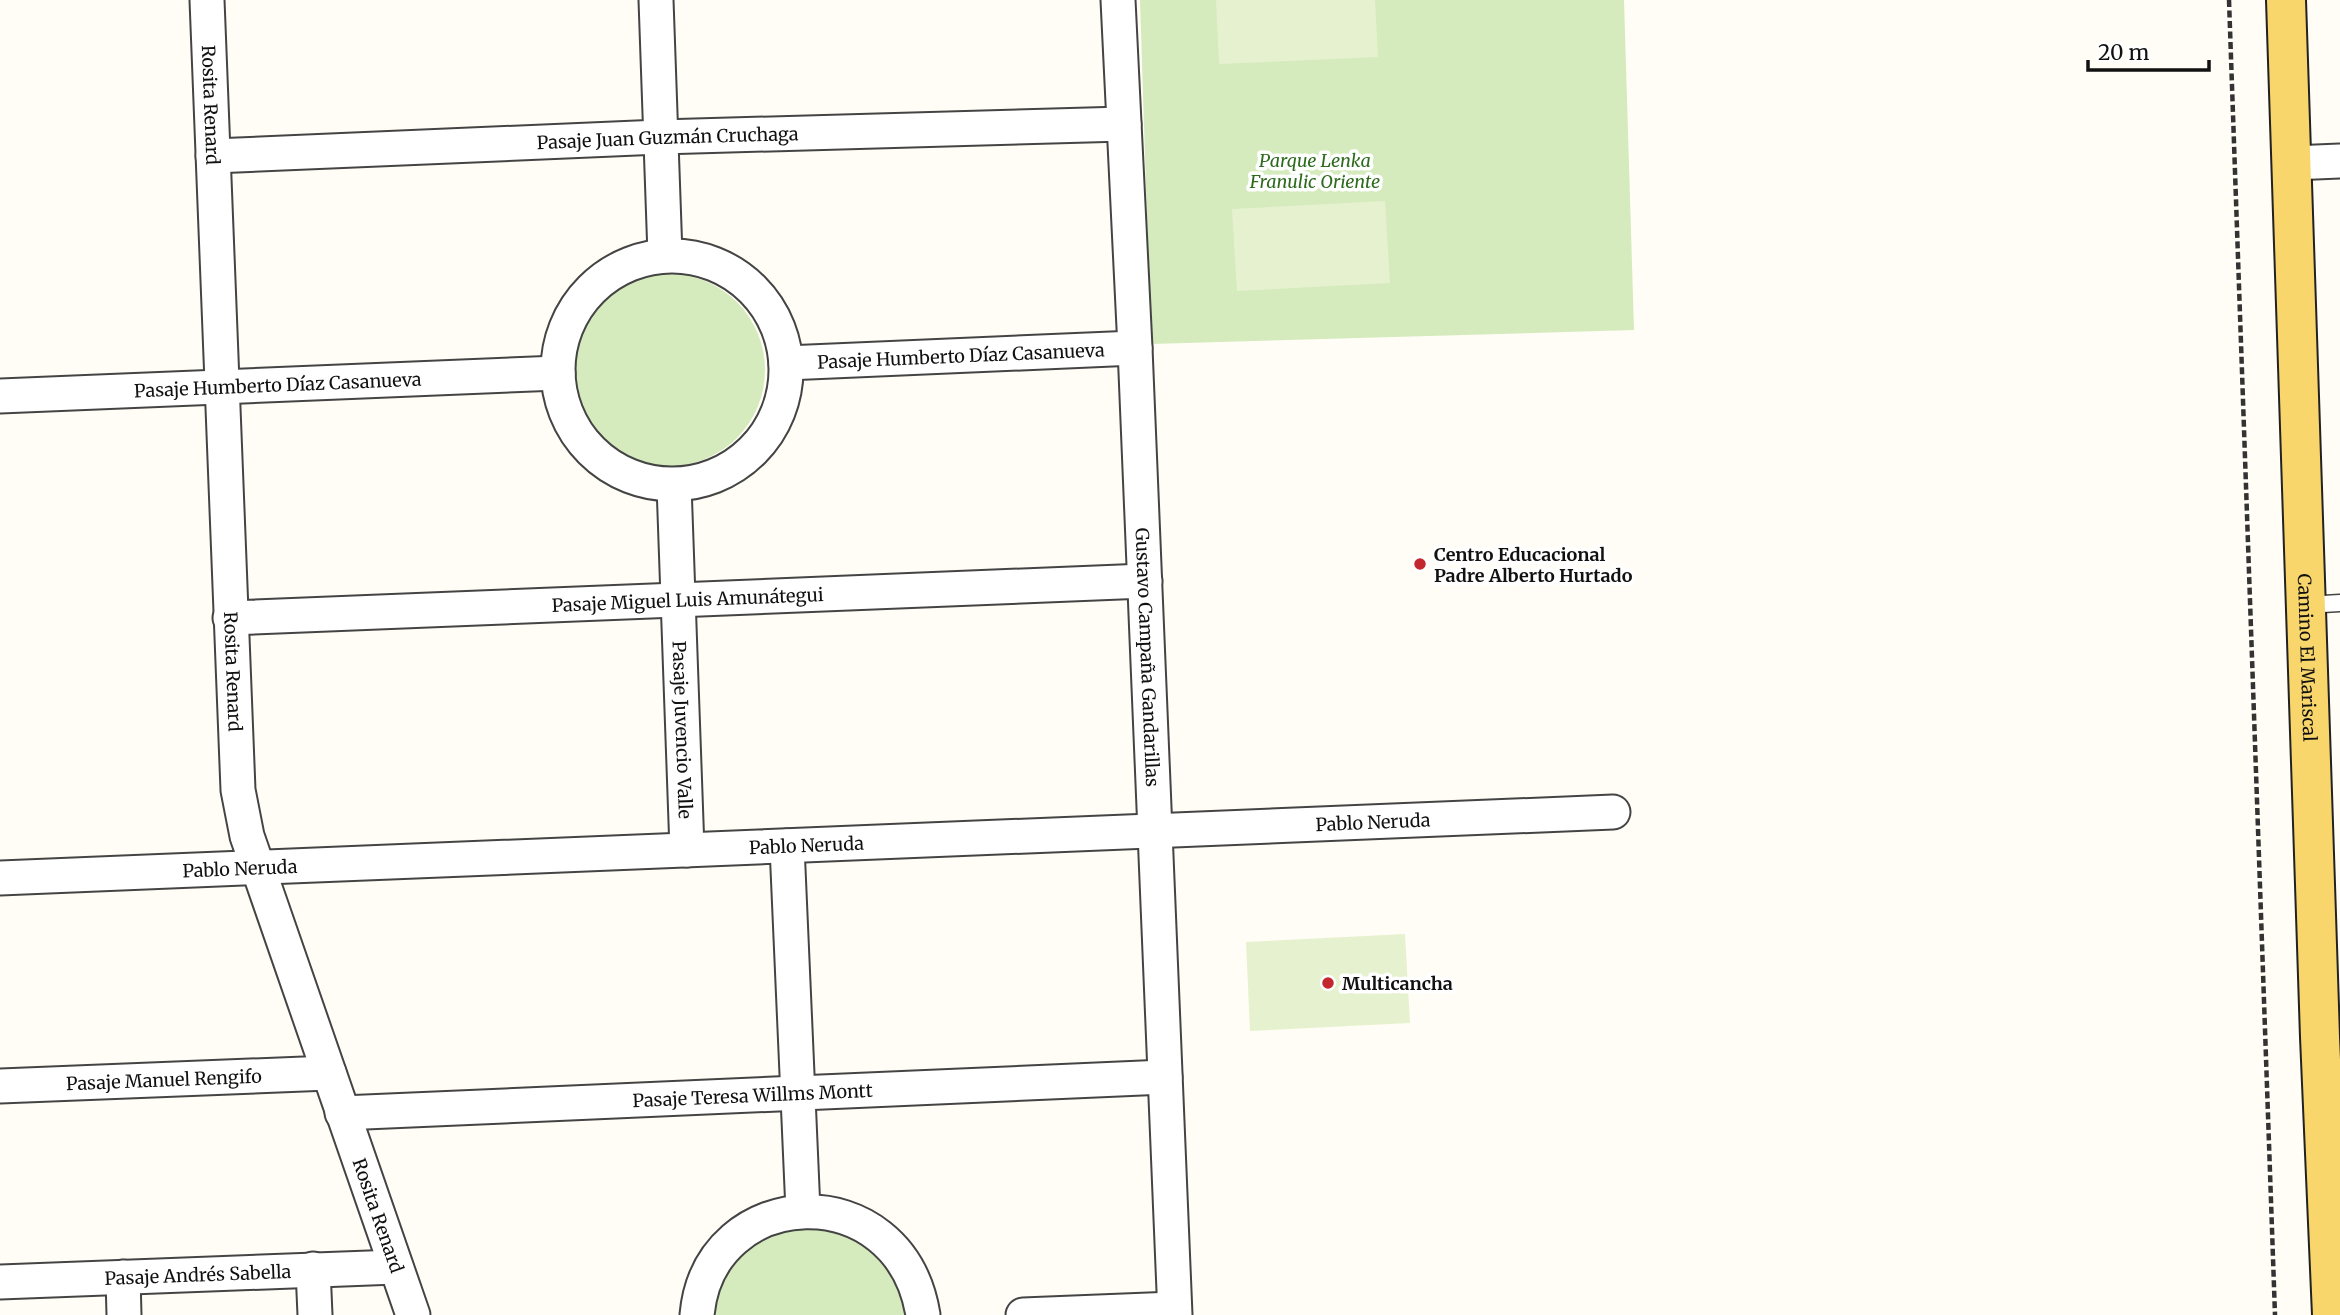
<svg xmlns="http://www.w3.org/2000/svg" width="2340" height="1315" viewBox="0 0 2340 1315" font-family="Merriweather,serif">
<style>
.green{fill:#d5ebbd}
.pitch{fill:#e6f2cf}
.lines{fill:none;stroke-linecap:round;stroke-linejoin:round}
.service-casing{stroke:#444;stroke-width:19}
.minor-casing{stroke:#444;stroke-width:37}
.primary-casing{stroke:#222;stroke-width:42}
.path{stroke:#333;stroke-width:4.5;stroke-dasharray:7 3.5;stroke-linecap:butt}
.service{stroke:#fff;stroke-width:16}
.minor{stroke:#fff;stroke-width:33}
.primary{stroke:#f9d66b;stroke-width:38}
.poi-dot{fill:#c4262e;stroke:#fff;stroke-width:2.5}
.labels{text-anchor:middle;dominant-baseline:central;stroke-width:7;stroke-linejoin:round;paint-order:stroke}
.street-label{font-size:18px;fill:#111;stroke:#fff}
.park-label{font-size:18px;font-style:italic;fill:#2f6b1f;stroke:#fff}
.poi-label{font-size:18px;font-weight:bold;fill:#111;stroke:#fff;text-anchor:start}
</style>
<rect width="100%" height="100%" fill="#fffdf5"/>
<path class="green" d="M1140 0H1624L1634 330 1151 344Z
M573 370a96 96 0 1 1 192 0a96 96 0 1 1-192 0Z
M821 1222 882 1252 911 1315H706L713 1286 756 1235Z"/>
<path class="pitch" d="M1216 0H1375L1378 57 1219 64Z
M1385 201 1390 283 1237 291 1232 209Z
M1405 934 1410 1023 1250 1031 1246 942Z"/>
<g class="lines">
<defs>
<path id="service" d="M2306 605 2340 603"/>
<g id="minor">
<path id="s1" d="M207 0 238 790 247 836 413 1315"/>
<path d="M656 0 665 255"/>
<path id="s2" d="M1118 0 1135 348 1175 1315"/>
<path id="s3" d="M213 156 660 137 1124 124"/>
<path d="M2292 163 2340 161"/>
<circle cx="672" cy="370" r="114"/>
<path id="s4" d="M786 363 1135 348"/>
<path id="s5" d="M0 396 558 373"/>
<path id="s6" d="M674 485 687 850"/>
<path id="s7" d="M230 618 1145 581"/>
<path d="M787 846 803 1211"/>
<path id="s8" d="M0 878 1613 812"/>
<path id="s9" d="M0 1086 329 1073"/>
<path id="s10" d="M342 1113 1165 1077"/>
<path d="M313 1269 315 1315"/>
<path d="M123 1277 124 1315"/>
<path id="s11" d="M0 1282 396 1267"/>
<path d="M697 1315C709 1182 900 1173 923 1315"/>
<path d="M1023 1315 1174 1309"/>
</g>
<g id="primary">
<path id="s12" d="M2286 0 2320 1037 2332 1315"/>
</g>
</defs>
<use href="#service" class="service-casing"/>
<use href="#minor" class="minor-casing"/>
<use href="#primary" class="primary-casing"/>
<path class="path" d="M2229 0 2275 1315"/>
<use href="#service" class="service"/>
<use href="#minor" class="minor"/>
<use href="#primary" class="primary"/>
</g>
<g class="poi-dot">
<circle cx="1420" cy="564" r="7"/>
<circle cx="1328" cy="983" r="7"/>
</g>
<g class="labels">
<g class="street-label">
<text stroke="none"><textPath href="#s1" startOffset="105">Rosita Renard</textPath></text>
<text stroke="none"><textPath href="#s3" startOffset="455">Pasaje Juan Guzmán Cruchaga</textPath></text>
<text stroke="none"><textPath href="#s4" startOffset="175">Pasaje Humberto Díaz Casanueva</textPath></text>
<text stroke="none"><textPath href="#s5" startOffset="278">Pasaje Humberto Díaz Casanueva</textPath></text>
<text stroke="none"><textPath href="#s7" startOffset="458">Pasaje Miguel Luis Amunátegui</textPath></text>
<text stroke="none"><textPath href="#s2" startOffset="658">Gustavo Campaña Gandarillas</textPath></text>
<text stroke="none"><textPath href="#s12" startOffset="658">Camino El Mariscal</textPath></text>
<text stroke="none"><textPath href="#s1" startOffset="672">Rosita Renard</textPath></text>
<text stroke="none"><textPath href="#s6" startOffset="245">Pasaje Juvencio Valle</textPath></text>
<text stroke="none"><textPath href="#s8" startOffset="1374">Pablo Neruda</textPath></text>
<text stroke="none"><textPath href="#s8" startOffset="807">Pablo Neruda</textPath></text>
<text stroke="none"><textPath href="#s8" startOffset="240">Pablo Neruda</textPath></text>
<text stroke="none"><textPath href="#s9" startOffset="164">Pasaje Manuel Rengifo</textPath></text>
<text stroke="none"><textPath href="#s10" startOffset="411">Pasaje Teresa Willms Montt</textPath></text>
<text stroke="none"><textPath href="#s1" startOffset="1239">Rosita Renard</textPath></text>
<text stroke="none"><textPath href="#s11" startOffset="198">Pasaje Andrés Sabella</textPath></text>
</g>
<g class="park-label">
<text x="1315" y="160">Parque Lenka<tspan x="1315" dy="21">Franulic Oriente</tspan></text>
</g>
<g class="poi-label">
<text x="1434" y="554">Centro Educacional<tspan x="1434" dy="21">Padre Alberto Hurtado</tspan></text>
<text x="1342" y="983">Multicancha</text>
</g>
</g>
<path d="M2088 60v10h121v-10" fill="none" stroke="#111111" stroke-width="3.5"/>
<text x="2098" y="60" font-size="21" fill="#111111" stroke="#ffffff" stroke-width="5" paint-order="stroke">20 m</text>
</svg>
